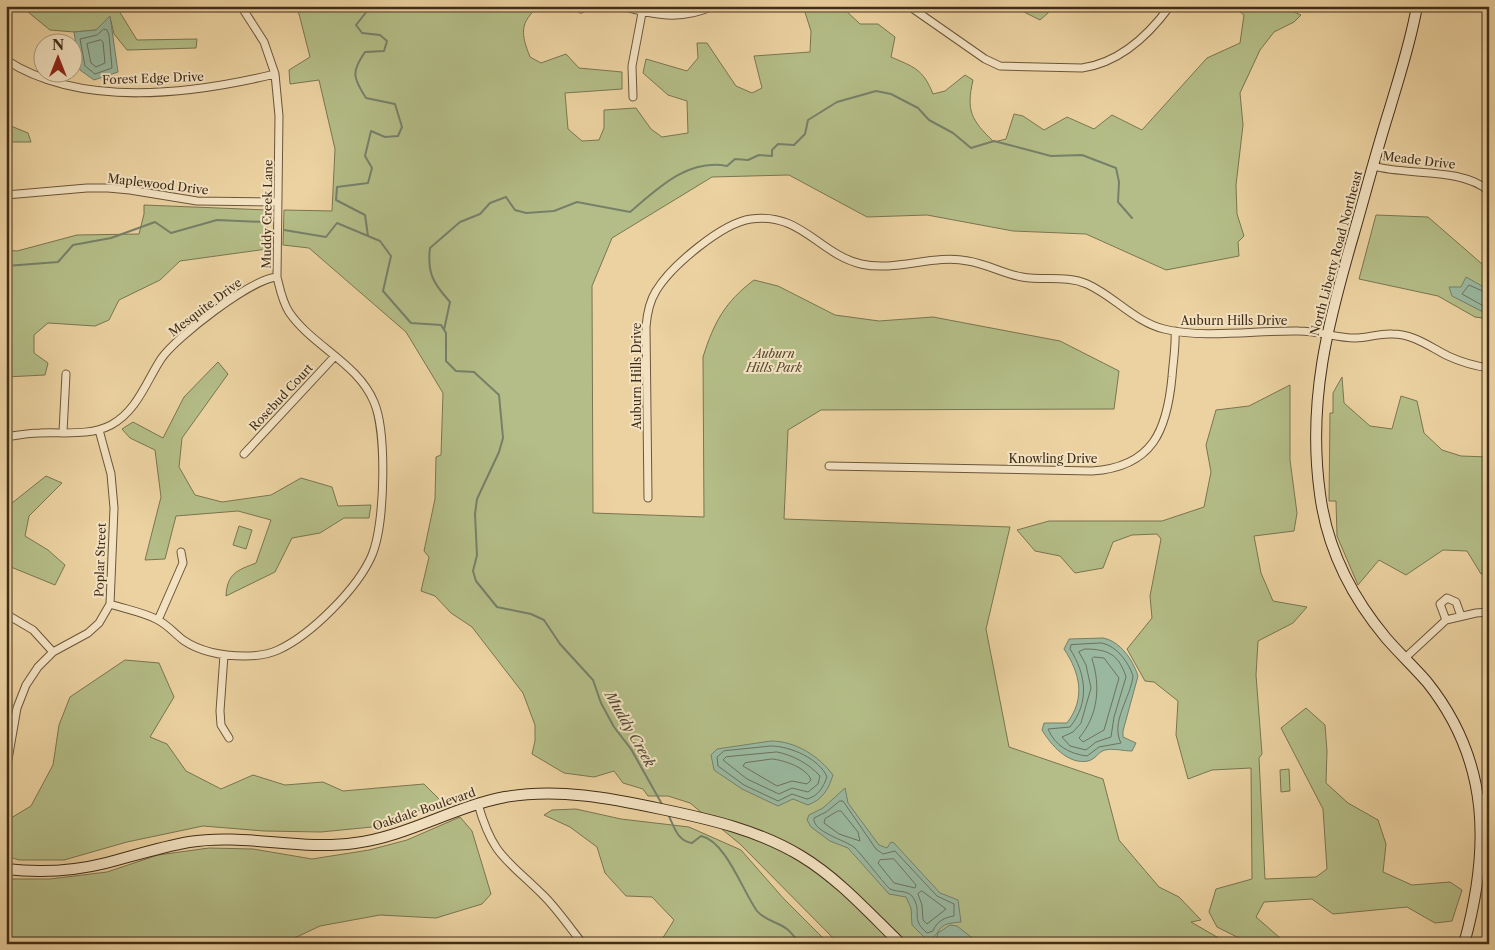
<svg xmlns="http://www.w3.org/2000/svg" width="1495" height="950" viewBox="0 0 1495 950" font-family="'Libre Caslon Text',serif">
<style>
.green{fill:#b4bd87;stroke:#7a7550}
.water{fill:#9ab8a0;stroke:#76806a}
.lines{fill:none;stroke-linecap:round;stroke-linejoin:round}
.shore{stroke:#6d725c;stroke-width:1}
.stream{stroke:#76806a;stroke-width:2}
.street-casing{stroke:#6b563a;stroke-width:9}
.secondary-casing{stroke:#402d18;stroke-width:12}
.street{stroke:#f3e2c2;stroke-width:7}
.secondary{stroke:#f3e2c2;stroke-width:10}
.labels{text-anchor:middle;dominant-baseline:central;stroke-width:4;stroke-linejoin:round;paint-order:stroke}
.street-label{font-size:12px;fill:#402d18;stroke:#f3e2c2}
.park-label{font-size:12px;font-style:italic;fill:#574a2e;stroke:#f3e2c2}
.water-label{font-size:14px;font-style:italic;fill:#524933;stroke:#f3e2c2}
</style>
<rect width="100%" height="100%" fill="#ecd2a1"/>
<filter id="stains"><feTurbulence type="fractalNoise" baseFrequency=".004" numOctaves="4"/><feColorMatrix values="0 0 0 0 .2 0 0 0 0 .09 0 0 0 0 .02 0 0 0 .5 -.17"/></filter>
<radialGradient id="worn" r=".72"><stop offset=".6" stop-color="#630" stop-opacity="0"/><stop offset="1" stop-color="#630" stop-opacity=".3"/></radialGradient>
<path class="green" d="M51 6H116L137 40 197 39 196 48 127 50 114 34 110 17 96 30 74 32 50 30 28 12Z
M294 6H539C519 23 521 34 530 57L541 63 566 54 579 68 622 72V89L565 93 568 129 582 141 599 140 604 128V110L636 108 651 129 662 137 688 133 687 101 668 95 643 73 646 59 687 71 698 58 697 43H707L736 86 752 93 762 88 754 56 810 52 811 31 803 6H821L823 9 841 6 860 24H878L895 37 891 57C914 67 923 69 933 94L945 91 965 75 973 80C966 111 971 120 994 142L1006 139 1014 114 1023 116 1044 130 1067 117 1094 129 1112 115 1142 130 1207 58 1240 43 1244 15 1233 6H1280L1301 15 1294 22 1274 32 1260 50 1240 93 1243 125 1236 185 1237 214 1244 236 1238 242 1239 256 1166 270 1086 234 1013 231 927 215 867 217 789 175 712 177 612 238 592 286 593 513 704 517 703 357C714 322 725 302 754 280L778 286 835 315 879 321 933 317 1060 341 1119 371 1114 409 821 410 788 430 784 519 1010 527 986 629 1009 747 1103 779 1119 840 1159 887 1179 897 1201 920 1191 922 1229 944H839L740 844 690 803 668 796H648L643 789 623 783 614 771 594 777 564 773 532 754 535 741V725L523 693 472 627 451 613 435 596 421 591 429 557 424 551 435 499 436 457 441 455 443 393 406 332 309 248 283 245 284 210 332 211 335 149 319 80 290 84 289 70 310 57 299 14Z
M1012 6H1056L1040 20Z
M6 124 28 133 31 142H6Z
M144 205 267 210V249L180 261 160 280 119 300 109 320 95 326 48 323 34 335V353L48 363 45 375 6 377V250L17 251 77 235 139 234 144 214Z
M1376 215 1428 217 1489 270V319L1475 317 1438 296 1359 279Z
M218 362 228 374 182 438 179 467 195 495 222 502 271 495 301 478 332 487 338 506 371 505 369 518H344L320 533 292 538 275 572 226 596C227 573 238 570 256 563L271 520 238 511 176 516 165 559 145 560 161 497 155 450 130 438 122 429 133 422 163 438 184 397Z
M1342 377 1344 403 1370 426 1392 429 1401 396 1417 401 1424 433 1442 450 1461 456 1489 457V574H1481L1467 551 1443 550 1406 575 1379 560 1358 585 1337 536 1336 501H1329L1330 413H1333V393Z
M1290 385V460L1297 513 1294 531 1254 536 1261 573 1273 601 1307 607 1293 623 1258 641 1256 675 1262 754 1259 758 1265 879 1316 877 1327 869 1323 809 1281 728 1306 708 1325 725 1327 751 1326 783 1348 803 1378 820 1386 844 1383 872 1412 885 1450 882 1462 890 1452 921 1435 923 1407 907 1333 914 1312 899 1264 902 1256 917 1287 944H1251L1217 927 1209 912 1216 889 1252 879 1251 768 1212 770 1188 779 1176 735 1178 701 1154 682 1145 681 1127 649 1152 618 1150 596 1161 539 1157 534 1132 535 1113 542 1103 568 1075 573 1060 556 1035 551 1017 530 1049 521H1162L1204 507 1211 472 1206 445 1216 410 1249 406Z
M46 476 62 483 29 516 25 536 48 550 65 565 55 585 6 565V502L12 503Z
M239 526 252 530 246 549 233 545Z
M125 660 159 663 174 697 150 737 167 744 186 771 221 789 253 775 285 785 323 782 343 791 424 784 441 801 382 826 321 832 264 831 203 826 127 842 64 860H19L6 856V821L31 806 53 765 59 725 70 697Z
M1289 769 1290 791 1281 792 1280 770Z
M576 809 621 819 689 827 741 850 784 899 829 944H659L674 920 652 897 626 896 605 873 597 847 570 827 544 815 552 810Z
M460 817 472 831 491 894 482 904 436 918 380 915 320 926 282 944H6V879H50L107 872 158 855 209 848 253 849 312 859 369 850 407 840Z"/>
<path class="water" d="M110 16 118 72 94 80 80 70 74 32 96 30Z
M1466 277 1489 290V315L1452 296 1449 287H1461Z
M1103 638C1120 641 1133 660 1138 676L1123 731V737L1136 743 1132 751C1123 751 1114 748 1105 750 1098 752 1096 759 1088 761 1068 765 1051 745 1042 730L1044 723H1067C1086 698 1080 673 1064 649L1069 639Z
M771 741C795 741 819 756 833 775 828 790 823 799 808 805L793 799 778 806 742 789 714 770 711 755 717 749Z
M845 788 848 803 879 845 887 848 891 842 894 843 940 893 958 900 961 922C936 924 945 927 929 942L912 925 911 908 906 897 889 894 848 848 830 841 811 827 807 820 809 815 823 808Z
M950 925 957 926 980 944H935L938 933Z"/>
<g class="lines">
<path class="shore" d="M104 29 107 30 109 35 112 68 95 74 85 66 80 39 97 35Z
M101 40 103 42 105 63 96 67 91 63 87 44Z
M1489 294 1469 285 1462 294 1489 309
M1102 643C1117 646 1129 663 1133 676 1131 697 1110 722 1121 743L1099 747 1087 756C1070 754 1055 746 1048 729L1070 727C1090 702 1086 674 1070 649L1071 645Z
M1085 649C1107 649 1119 654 1126 677L1114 717 1111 737 1096 742 1086 750 1070 746 1062 737 1073 732 1081 723 1091 688 1086 665 1079 652Z
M1094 657 1104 658 1119 678 1104 730 1083 742 1079 738C1098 716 1101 686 1092 659Z
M771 746C790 746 820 759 827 777 823 788 818 796 807 799L792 794 778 801 744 785 718 766 717 757 724 751Z
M777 752C793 755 809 764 820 776L818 784 808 792 792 788 779 794 747 779 723 760 726 757Z
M772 759C784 760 807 768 811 780L807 784 792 781 777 786 743 766 745 763Z
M840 801H843L876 849 883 854 895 851 937 896 954 904V916C945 917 936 922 933 931L927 933C910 918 922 914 914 899 909 889 898 893 890 889 886 886 862 855 855 848 846 840 812 832 814 818L826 812Z
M838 811H841L858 832 860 841 839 834 824 823 825 819Z
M894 859 916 885 915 888 894 883 878 863 880 860Z
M922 891 946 909 927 924 923 920 922 905 918 894Z"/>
<path class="stream" d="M284 230 326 237 337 223 380 241 391 256 383 291 411 323 441 325 446 333V361L456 371 474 372 499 395 503 438 499 452 477 499 475 514 477 555 473 571 476 581 497 607 531 614 544 620 560 644 593 680 601 703 614 727 631 749 663 806
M368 236 365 215 336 200 337 187 368 183 372 168 365 156 371 131 385 137 398 136 402 127 395 104 366 98C353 78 351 72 365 52L384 51 387 41 380 35 362 33 356 25 371 6
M6 266 58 262 73 245 111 238 155 222 171 233 217 220 263 222
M444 330 450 302C433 283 427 273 430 248L460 222 480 214 490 203 506 197 515 210 526 213 554 211 577 202 630 212C657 189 688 158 727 166L735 159 748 160 759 155 772 156V150L778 144 794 145 805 134 808 120 837 102 876 91 891 94 918 108 929 120 953 133 971 148 994 141 1051 156 1082 155 1116 168 1119 182 1118 202 1132 218
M668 814C674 826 677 841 692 843L701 836C726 841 743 892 757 911 764 920 778 922 787 929 792 933 796 939 800 944"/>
<defs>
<path id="street" d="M621 6C653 15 681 21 713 6
M909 6 985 59 1000 66 1082 68C1118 63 1148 36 1170 6
M581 9 585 6
M6 60C82 109 192 94 275 74
M633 97 632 66 642 13
M1373 166C1409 176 1461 167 1489 191
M6 195 87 188H108L130 190 197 201 278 202
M63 432 66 374
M6 437C18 435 29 433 40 433 64 432 90 436 111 425 137 411 146 382 161 359 176 337 251 279 277 277
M244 454 335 356
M829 466 1092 471C1153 467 1167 430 1172 377 1173 362 1176 346 1175 331
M648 498 646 327C647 314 649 302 656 291 671 266 722 223 751 219 801 212 819 254 861 264 896 272 933 254 968 261 987 264 1004 274 1022 277 1044 281 1066 275 1087 284 1114 296 1135 322 1164 329 1204 339 1258 330 1299 331 1318 331 1337 338 1355 338 1368 338 1380 333 1392 334 1414 334 1430 347 1448 356 1461 362 1475 366 1489 368
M110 604C125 609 142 612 156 619 167 624 174 633 183 640 202 653 223 656 245 656 256 656 267 655 278 650 311 635 358 588 372 555 385 524 387 432 374 402 358 363 312 346 289 312 282 301 280 289 277 277L279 116 275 74 264 42 241 6
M6 614 33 630 53 652
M158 620 183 563 181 552
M1446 620 1440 604 1447 598 1456 602 1461 616
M224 655 220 711 221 725 229 738
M1405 658 1446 620 1476 613 1489 612
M6 717 14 718
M6 771 17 708 26 685 38 667 53 652 88 633 99 623 110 604 114 508 111 474 99 430
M1478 799 1489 797
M478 804C493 857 507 859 544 896 558 910 570 928 583 944"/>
<path id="secondary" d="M1417 6C1411 41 1400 74 1390 108 1377 149 1366 191 1354 233 1328 322 1307 401 1320 494 1327 548 1351 596 1386 638 1399 653 1414 667 1427 682 1491 762 1490 850 1464 944
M6 869C39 873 74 871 106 863 133 856 161 847 189 842 245 833 299 851 355 843 408 836 453 807 505 797 558 788 610 798 661 809 709 819 758 830 801 856 839 879 869 913 901 944"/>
</defs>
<use href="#street" class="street-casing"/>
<use href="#secondary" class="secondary-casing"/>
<use href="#street" class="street"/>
<use href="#secondary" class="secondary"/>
</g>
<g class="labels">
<g class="street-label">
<text transform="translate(153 78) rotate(-2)">Forest Edge Drive</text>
<text transform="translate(1419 160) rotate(7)">Meade Drive</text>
<text transform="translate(158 184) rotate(7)">Maplewood Drive</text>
<text transform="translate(267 214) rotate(-89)">Muddy Creek Lane</text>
<text transform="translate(1336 253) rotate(-75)">North Liberty Road Northeast</text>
<text transform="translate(205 307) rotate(-37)">Mesquite Drive</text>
<text x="1234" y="320">Auburn Hills Drive</text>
<text transform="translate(636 376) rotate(-90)">Auburn Hills Drive</text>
<text transform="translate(281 397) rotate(-47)">Rosebud Court</text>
<text x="1053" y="458">Knowling Drive</text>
<text transform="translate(100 560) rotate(-88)">Poplar Street</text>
<text transform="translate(424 809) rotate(-19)">Oakdale Boulevard</text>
</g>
<g class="park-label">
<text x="774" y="353">Auburn<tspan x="774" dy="14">Hills Park</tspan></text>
</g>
<g class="water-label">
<text transform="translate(630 729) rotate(60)">Muddy Creek</text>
</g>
</g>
<rect width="1495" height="950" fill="none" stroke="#ecd2a1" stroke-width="25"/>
<rect x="8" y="8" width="1480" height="935" fill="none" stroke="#402d18" stroke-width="2.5"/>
<rect x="12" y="12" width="1470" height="925" fill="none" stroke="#402d18"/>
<g transform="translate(58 58)"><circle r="24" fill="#f3e2c2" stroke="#ab9a7e"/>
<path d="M0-4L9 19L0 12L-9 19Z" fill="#8f2418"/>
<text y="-8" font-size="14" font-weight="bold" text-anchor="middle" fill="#402d18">N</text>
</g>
<rect width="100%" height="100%" filter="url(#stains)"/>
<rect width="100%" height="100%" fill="url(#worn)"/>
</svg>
